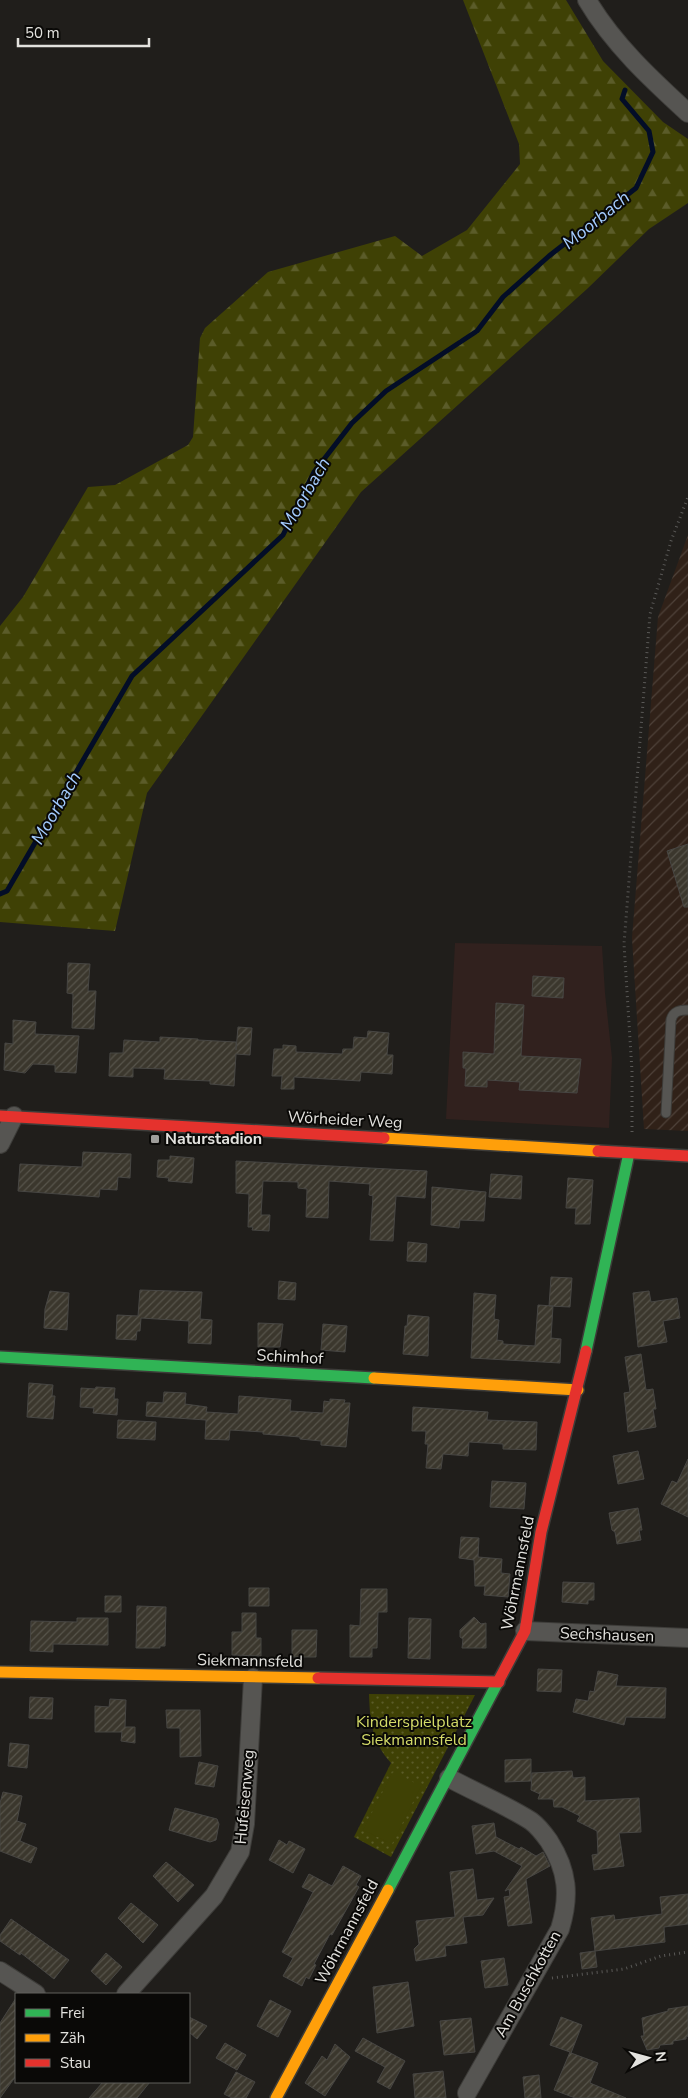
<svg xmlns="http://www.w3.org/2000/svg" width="688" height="2098" viewBox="0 0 688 2098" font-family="'Nunito Sans',sans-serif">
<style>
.commercial{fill:#31211e}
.industrial{fill:url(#industrial-furrows)}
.grass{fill:url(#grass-dots)}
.forest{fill:url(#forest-firs)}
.garden{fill:#3f4105}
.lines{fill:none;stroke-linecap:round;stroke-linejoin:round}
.stream{stroke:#030d27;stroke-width:5}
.building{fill:url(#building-hatch);stroke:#474643}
.lane-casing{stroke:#3d3c39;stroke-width:11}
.street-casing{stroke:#3d3c39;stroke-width:20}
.fast-casing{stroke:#3d3c39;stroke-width:14}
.slow-casing{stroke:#3d3c39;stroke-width:14}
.jam-casing{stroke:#3d3c39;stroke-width:14}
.path{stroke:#5a5957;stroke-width:3;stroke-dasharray:1 4;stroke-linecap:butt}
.lane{stroke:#565552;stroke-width:9}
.street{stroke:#565552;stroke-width:18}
.fast{stroke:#30b455;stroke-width:11}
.slow{stroke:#ff9f0a;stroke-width:11}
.jam{stroke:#e5322d;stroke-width:11}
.poi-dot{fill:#9f9d9a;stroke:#0a0907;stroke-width:2}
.labels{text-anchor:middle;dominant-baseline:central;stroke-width:4;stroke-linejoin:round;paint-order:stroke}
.street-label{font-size:16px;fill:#e3e2de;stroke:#0a0907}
.poi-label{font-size:16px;font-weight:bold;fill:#e3e2de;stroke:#0a0907;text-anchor:start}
.park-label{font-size:16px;fill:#d5dc69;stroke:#0a0907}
.water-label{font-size:18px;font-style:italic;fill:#a4ccff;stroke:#0a0907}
</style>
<defs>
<pattern id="industrial-furrows" width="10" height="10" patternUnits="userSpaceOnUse" patternTransform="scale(1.25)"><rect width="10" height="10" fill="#302118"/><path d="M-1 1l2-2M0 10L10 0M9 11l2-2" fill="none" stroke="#4e4139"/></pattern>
<pattern id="grass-dots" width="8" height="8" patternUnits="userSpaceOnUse" patternTransform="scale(1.25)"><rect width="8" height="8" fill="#3f4105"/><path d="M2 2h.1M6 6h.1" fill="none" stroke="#5b5c29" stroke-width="1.8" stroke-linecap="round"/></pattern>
<pattern id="forest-firs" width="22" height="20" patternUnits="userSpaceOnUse" patternTransform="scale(1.25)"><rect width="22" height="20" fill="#3f4105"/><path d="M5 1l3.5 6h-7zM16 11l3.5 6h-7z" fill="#5b5c29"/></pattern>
<pattern id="building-hatch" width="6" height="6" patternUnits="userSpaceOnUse" patternTransform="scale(1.25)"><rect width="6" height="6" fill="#3b372d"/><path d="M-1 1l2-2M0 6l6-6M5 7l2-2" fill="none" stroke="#57544b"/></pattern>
</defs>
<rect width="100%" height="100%" fill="#201e1b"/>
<path class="commercial" d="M455 943 602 946 605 993 612 1058 609 1128 446 1119Z"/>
<path class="industrial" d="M688 535V1131L644 1129 632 938 658 617Z"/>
<path class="grass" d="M369 1694 475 1695 391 1857 354 1837 391 1763C372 1742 370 1722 369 1694Z"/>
<path class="forest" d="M463 0H566L603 61 663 122 688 139V203L649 229 587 289 361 492 147 793 115 931 0 922V626L23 597 88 487 115 485 188 445 193 437 200 338 205 328 268 272 395 236 422 256 467 230 520 164 519 144Z"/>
<path class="garden" d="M393 1772 421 1786 392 1844 363 1830Z"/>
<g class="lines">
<path class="stream" d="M0 894 7 891 132 676 283 535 314 472 352 423 386 391 477 331 503 297 549 256 636 188 653 152 649 131 622 99 625 90"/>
</g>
<path class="building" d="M688 844V907H684L667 851Z
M68 963 90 964 88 991H96L94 1029 72 1028 73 994 67 993Z
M533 976 564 978 563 998 532 996Z
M496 1003 524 1005 521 1056 581 1059 577 1093 519 1090 520 1082 487 1080V1087L465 1086 466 1068H463V1052L494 1054Z
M13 1020 36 1022 35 1034 79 1036 76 1073 55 1072V1065L33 1064 25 1073 4 1070 5 1043 13 1044Z
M238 1027 252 1028 250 1055 236 1054 234 1086 210 1084V1081L164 1079 165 1069 133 1068V1077L109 1076 110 1053H123L124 1040 160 1042V1037L198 1039V1040L236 1042V1050Z
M368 1031 389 1033 387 1055H393L392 1074 361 1072 360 1081 294 1077V1089H281L282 1076H272L274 1049H283V1045L296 1046V1052L342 1054 343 1049H353L354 1037 367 1038Z
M83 1152 131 1154 130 1178 118 1177 117 1190 100 1189 99 1197 18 1191 20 1164 82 1167Z
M170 1156 194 1158 192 1183 168 1181 169 1178 157 1177 158 1160H170Z
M236 1161 427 1171 425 1198 396 1196 393 1241 370 1240 373 1196 369 1195 370 1184 329 1181 328 1218 306 1217 307 1189 298 1188V1182L263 1181 261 1215H270L269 1231 252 1230 253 1227H248L249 1194 236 1193Z
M491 1174 522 1176 521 1199 489 1197Z
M568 1178 593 1180 590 1224H575L576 1208H566Z
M432 1187 486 1192 484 1221 460 1220 459 1228 431 1225Z
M408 1242 427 1244 426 1262 407 1261Z
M551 1277 572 1278 570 1307 549 1306Z
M279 1281 296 1283 295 1300 278 1299Z
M140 1290 202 1292 200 1319 212 1320 211 1344 188 1343 189 1321 141 1318 140 1331H137L136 1340 116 1339 117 1315 138 1316Z
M50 1291 69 1293 67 1330 44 1328 45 1309Z
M649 1291 651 1302 677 1298 680 1318 663 1321 667 1342 638 1347 633 1293Z
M474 1293 496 1295 494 1319 499 1320 497 1340 503 1341V1344L535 1346 538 1305 553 1306 551 1338 561 1339 560 1363 471 1358Z
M408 1315 429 1317 428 1356 403 1354 405 1326H407Z
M258 1323 283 1324 280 1347H258Z
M323 1324 347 1326 345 1352 321 1350Z
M641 1354 646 1390 653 1389 656 1409H653L656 1427 628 1432 624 1393 630 1392 625 1357Z
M29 1383 53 1385 52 1396H55L53 1419 27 1417Z
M96 1387 115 1388 114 1399H118L117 1415 93 1413 94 1408 80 1407 81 1388 95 1389Z
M164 1392 186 1393 185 1404 207 1407 206 1412 238 1414 239 1396 291 1400 290 1411 323 1413 324 1401 330 1402V1399L345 1400 344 1403H350L346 1447 321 1445V1441L300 1439V1437L263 1434V1432L230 1430 229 1440 205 1439 206 1420 146 1416 147 1402 163 1403Z
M413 1407 488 1412 487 1420 537 1422 536 1450 503 1449V1444L469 1442 468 1456 443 1454 441 1469 426 1468 428 1444H425L426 1431H412Z
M118 1420 156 1422 155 1440 117 1438Z
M638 1451 644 1479 618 1484 613 1456Z
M688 1459V1517L661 1504 672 1481 677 1483Z
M492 1481 526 1483 524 1509 490 1507Z
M638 1508 642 1530H639L641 1540 617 1544 615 1532 612 1530 609 1513Z
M461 1537 479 1538 478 1557 502 1559 501 1573 510 1574 508 1597 484 1595 485 1586H475L474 1560 459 1558Z
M563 1582 594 1583V1600H588V1604L562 1602Z
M249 1588H269V1606H249Z
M361 1589H387V1612H378L377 1648H372V1657H350V1625L360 1626Z
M105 1596H121V1612H105Z
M137 1606 166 1607 165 1646H160V1648H136Z
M242 1613H256V1638H261V1656L232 1655V1632H242Z
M474 1617 481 1624 486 1623V1648H462L463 1639 460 1637V1630Z
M77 1618H108V1645L53 1644V1652L30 1651 31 1621 77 1622Z
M409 1618 431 1619 430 1659 408 1658Z
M292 1630H317L316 1657H292Z
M538 1669 562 1670 561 1692 537 1691Z
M598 1671 618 1675 616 1686 666 1688 665 1718 626 1717 624 1725 573 1712 576 1699 588 1701 590 1691 594 1692Z
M30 1697 53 1698 52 1719 29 1718Z
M110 1699 126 1700 125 1727H135V1743L121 1741 122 1732H95V1706L109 1707Z
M166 1710H200L201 1756 180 1757V1728H167Z
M10 1743 29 1745 27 1768 8 1766Z
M531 1759V1781L505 1782V1760Z
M199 1762 218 1766 214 1787 195 1784Z
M572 1771 573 1778 585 1777V1801L639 1798 641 1832 619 1833 624 1866 594 1870 592 1855 598 1854 597 1831 577 1821 580 1816 562 1807H554L553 1799H538L540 1794 531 1790 532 1773Z
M3 1792 22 1796 17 1821 26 1824 20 1841 37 1848 31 1863 0 1851V1803Z
M175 1808 217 1819 219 1824 216 1840 210 1842 169 1830Z
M494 1823 496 1837 519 1849 521 1847 536 1856 543 1852 550 1866 526 1879 532 1923 508 1926 504 1897 510 1896 509 1889 505 1891 522 1866 494 1851 476 1854 472 1826Z
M279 1840 287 1845 289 1841 305 1849 293 1873 269 1860Z
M166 1862 194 1885 178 1902 153 1876Z
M343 1866 361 1876 356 1885 359 1887 332 1935 330 1934 314 1964 316 1965 309 1979 306 1977 302 1986 283 1976 293 1958 282 1952 313 1892 302 1887 309 1874 332 1886Z
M473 1869 477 1900 494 1898 483 1915 463 1917 467 1943 445 1946 446 1956 416 1961 414 1949 419 1944 416 1921 455 1917 450 1872Z
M688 1894V1924L664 1927 665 1942 595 1951 591 1918 614 1915 615 1920 662 1914 660 1897Z
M131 1903 158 1925 143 1943 118 1918Z
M11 1919 69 1960 54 1979 21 1953 20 1955 0 1941V1935Z
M595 1951 597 1967 582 1969 580 1953Z
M106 1953 122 1967 106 1985 91 1971Z
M504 1958 508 1985 485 1988 481 1961Z
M408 1982 414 2026 377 2033 373 1987Z
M16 1998V2076L0 2098V2023Z
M270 2000 291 2011 278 2037 257 2026Z
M688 2006V2036L686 2037V2039L673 2041V2044L660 2045 659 2048 647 2050 641 2036H644L642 2018 668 2011V2009Z
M189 2017 207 2026 197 2039 189 2032Z
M561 2017 582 2025 571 2053 598 2063 590 2083 626 2098H575L554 2090 570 2052 550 2045Z
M471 2018 475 2052 444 2055 440 2021Z
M363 2038 405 2061 390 2089 377 2082 385 2067 355 2051Z
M225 2043 246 2055 237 2070 216 2058Z
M335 2044 350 2057 325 2096 305 2083 322 2056 327 2060Z
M443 2071 446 2098H415L413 2074Z
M236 2072 255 2082 246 2098H232L224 2094Z
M539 2075 541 2098H525L523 2077Z
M103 2082H150L137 2098H89Z"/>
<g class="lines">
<defs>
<path id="lane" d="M666 1113 671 1020C673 1011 680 1010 688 1010"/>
<path id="street" d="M587 0C613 44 651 79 688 113
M0 1144 14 1116
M525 1631 688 1638
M449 1778C475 1792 506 1805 531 1821 538 1826 544 1834 549 1841 568 1871 570 1896 560 1929L467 2093
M0 1971 36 1994
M126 1994 214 1896 240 1852 245 1824 253 1678"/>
<path id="fast" d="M586 1351 629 1153
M0 1357 374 1378
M388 1890 499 1680"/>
<path id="slow" d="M384 1138 598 1151
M374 1378 578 1390
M0 1672 318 1678
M276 2098 388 1890"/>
<path id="jam" d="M0 1116 384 1138
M598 1151 688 1156
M318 1678 499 1682
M499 1680 525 1631 541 1532 586 1351"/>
</defs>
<use href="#lane" class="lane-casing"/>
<use href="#street" class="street-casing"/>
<use href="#fast" class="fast-casing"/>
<use href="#slow" class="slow-casing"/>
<use href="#jam" class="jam-casing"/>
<path class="path" d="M632 1132V1071L624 944 650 614 671 541 688 497
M552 1978 624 1969 661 1956 688 1952"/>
<use href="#lane" class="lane"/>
<use href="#street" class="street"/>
<use href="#fast" class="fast"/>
<use href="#slow" class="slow"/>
<use href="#jam" class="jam"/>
</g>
<rect class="poi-dot" x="150" y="1134" width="10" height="10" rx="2.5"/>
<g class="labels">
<g class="street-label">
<text transform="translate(345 1120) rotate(3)">Wörheider Weg</text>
<text transform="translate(290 1357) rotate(3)">Schimhof</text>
<text transform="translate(518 1573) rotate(-79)">Wöhrmannsfeld</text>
<text transform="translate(607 1635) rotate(2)">Sechshausen</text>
<text transform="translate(250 1661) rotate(1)">Siekmannsfeld</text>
<text transform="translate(245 1797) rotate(-85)">Hufeisenweg</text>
<text transform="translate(347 1932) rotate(-62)">Wöhrmannsfeld</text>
<text transform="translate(528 1984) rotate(-61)">Am Buschkotten</text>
</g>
<g class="poi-label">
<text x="165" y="1139">Naturstadion</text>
</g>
<g class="park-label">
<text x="414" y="1722">Kinderspielplatz<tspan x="414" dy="18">Siekmannsfeld</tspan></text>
</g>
<g class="water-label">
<text transform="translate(596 220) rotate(-39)">Moorbach</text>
<text transform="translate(305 494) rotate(-60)">Moorbach</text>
<text transform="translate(56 808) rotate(-60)">Moorbach</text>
</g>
</g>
<rect x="15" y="1993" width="175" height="90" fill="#0a0907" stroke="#61605d"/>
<rect x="25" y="2009" width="25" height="8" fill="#30b455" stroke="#61605d"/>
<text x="60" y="2018" font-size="15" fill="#e3e2de">Frei</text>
<rect x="25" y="2034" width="25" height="8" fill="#ff9f0a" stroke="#61605d"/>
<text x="60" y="2043" font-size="15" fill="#e3e2de">Zäh</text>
<rect x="25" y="2059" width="25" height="8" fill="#e5322d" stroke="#61605d"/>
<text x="60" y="2068" font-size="15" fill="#e3e2de">Stau</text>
<g transform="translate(648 2058) rotate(84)" stroke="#0a0907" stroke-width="4" paint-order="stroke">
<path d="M0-4L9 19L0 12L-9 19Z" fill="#e3e2de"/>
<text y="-8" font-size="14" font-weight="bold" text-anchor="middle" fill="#e3e2de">N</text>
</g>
<path d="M18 38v8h131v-8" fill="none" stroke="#e3e2de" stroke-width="2.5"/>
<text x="25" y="38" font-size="15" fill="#e3e2de" stroke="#0a0907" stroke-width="4" paint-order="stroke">50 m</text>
</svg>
